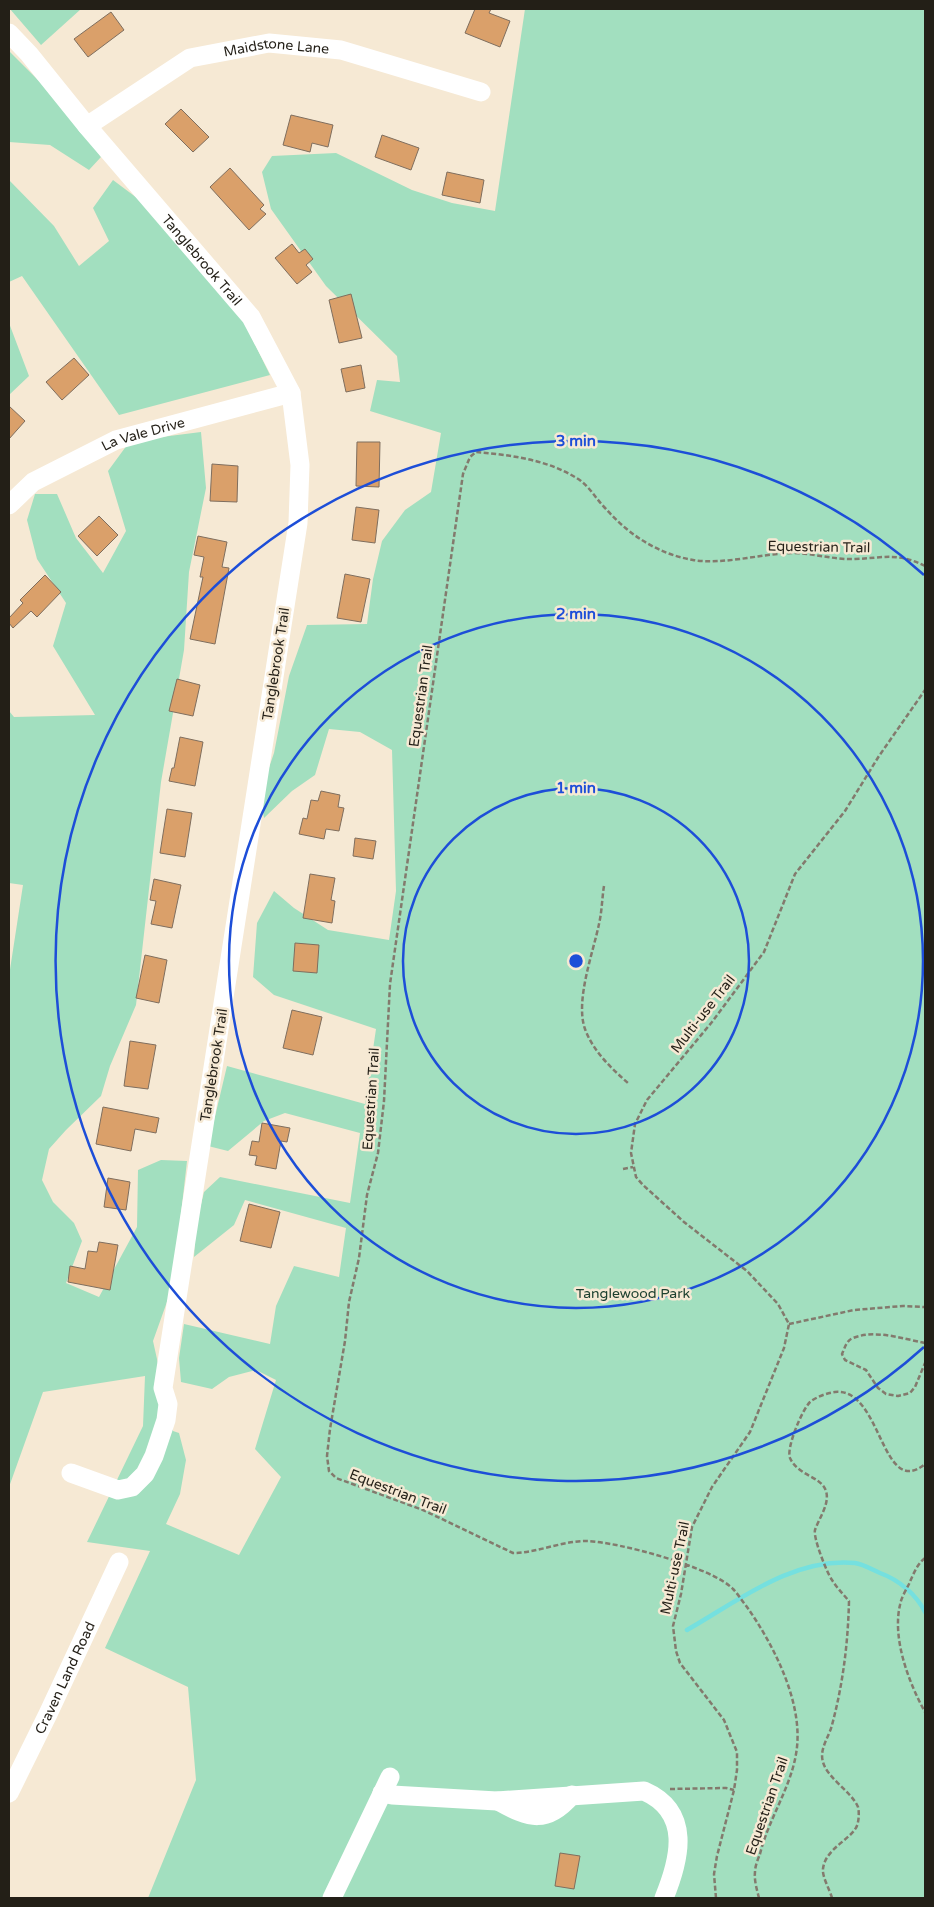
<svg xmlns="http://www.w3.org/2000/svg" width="934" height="1907" viewBox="0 0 934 1907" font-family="'Varela Round',sans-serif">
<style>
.green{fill:#a2dfbf}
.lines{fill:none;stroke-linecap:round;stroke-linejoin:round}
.stream{stroke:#75e0df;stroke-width:4.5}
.building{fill:#daa06a;stroke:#7f6e5e}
.path{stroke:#837a6d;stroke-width:2.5;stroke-dasharray:5 2.5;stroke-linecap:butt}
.minor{stroke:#fff;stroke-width:19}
.ring{fill:none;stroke:#1d4ed8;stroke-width:2.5}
.labels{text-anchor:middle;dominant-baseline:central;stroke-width:5;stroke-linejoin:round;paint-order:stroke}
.street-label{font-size:14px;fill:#231f17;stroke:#f6e9d4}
.park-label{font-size:14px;fill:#1c402f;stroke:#f6e9d4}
.centre{fill:#1d4ed8;stroke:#f6e9d4;stroke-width:2.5}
.ring-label{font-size:15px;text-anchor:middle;font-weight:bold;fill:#1d4ed8;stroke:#f6e9d4;stroke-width:5;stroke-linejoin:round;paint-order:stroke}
</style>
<rect width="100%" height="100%" fill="#f6e9d4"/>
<path class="green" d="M10 9H81L41 45Z
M525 9H925V1898H148L196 1780 188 1687 105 1648 150 1551 87 1542 143 1426 145 1376 43 1392 9 1487V976L23 885 9 883V711L14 717 95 715 53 646 66 603 37 559 27 520 35 494H57L76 538 103 573 126 531 108 471 130 441 201 432 206 488 189 572 184 650 161 782 136 1005 110 1066 101 1096 66 1130 49 1149 42 1180 53 1202 74 1223 82 1241 66 1283 99 1297 137 1227 138 1170 161 1160 187 1161 173 1285 153 1341 173 1431 179 1433 186 1460 180 1494 166 1524 239 1555 281 1477 255 1449 276 1380 256 1370 229 1377 212 1389 181 1382 179 1358 184 1324 270 1344 276 1306 294 1266 339 1277 346 1228 245 1200 234 1225 194 1257 196 1225 204 1192 220 1177 350 1203 360 1133 285 1113 264 1121 228 1151 208 1146 227 1066 365 1104 376 1029 274 995 253 977 257 923 274 891 294 908 328 930 389 940 396 891 392 750 360 732 329 729 315 775 292 791 264 818 260 794 274 753 289 676 307 625 367 624 373 579 382 541 405 510 431 492 441 433 370 411 377 380 400 382 397 356 326 286 271 209 262 172 272 156 336 153 412 190 452 203 495 211Z
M9 51 66 108 101 157 89 170 50 145 9 142Z
M9 180 54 226 79 266 109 241 93 208 113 180 145 204 244 322 270 375 119 415 22 276 9 282Z
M9 323 29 376 9 395Z"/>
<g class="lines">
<path class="stream" d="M687 1630C738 1601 793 1557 855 1563 863 1564 873 1570 880 1573 899 1580 916 1594 925 1612"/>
</g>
<path class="building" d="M475 9H491L489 13 510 21 500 47 465 33Z
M111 12 124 30 88 57 74 39Z
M181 109 209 137 193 152 165 124Z
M291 115 333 125 328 147 312 143 310 152 283 145Z
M382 135 419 148 411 170 375 157Z
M230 168 264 205 260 209 266 214 249 230 210 187Z
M447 172 484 180 480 203 442 195Z
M292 244 299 253 305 249 313 259 306 265 312 272 297 284 275 258Z
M351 294 362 338 339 343 329 300Z
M74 358 89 375 62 400 46 382Z
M361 365 365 388 346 392 341 369Z
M9 406 25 421 9 439Z
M357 442H380L379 487 356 486Z
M212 464 238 466 237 502 210 501Z
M356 507 379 510 375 543 352 540Z
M99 516 118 535 97 556 78 536Z
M198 536 227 542 222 567 229 568 215 644 190 639 203 577H200L204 557 194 555Z
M345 574 370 579 361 622 337 618Z
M45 575 61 592 37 617 31 611 13 628 9 623V618L23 603 20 600Z
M177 679 200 685 193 716 169 711Z
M180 737 203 742 195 786 169 781 172 768H174Z
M321 791 340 795 338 807 344 808 339 831 326 829 324 839 299 834 303 818 307 819 311 800 318 801Z
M167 809 192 813 185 857 160 853Z
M355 838 376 841 373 859 353 856Z
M310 874 335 878 331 900 335 901 332 923 303 918Z
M154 879 181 885 172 928 151 924 156 901 150 900Z
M295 943 319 945 317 973 293 971Z
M145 955 167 960 159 1003 136 998Z
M292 1010 322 1017 313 1055 283 1048Z
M130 1041 156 1045 148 1089 124 1086Z
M103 1107 159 1118 156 1133 135 1129 131 1151 96 1144Z
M262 1123 290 1128 287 1142 281 1141 276 1169 255 1165 257 1156 249 1155 252 1141 259 1142Z
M108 1178 130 1182 126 1210 104 1207Z
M249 1204 280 1212 271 1248 240 1241Z
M99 1242 118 1245 110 1290 68 1282 70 1266 85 1269 88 1251 97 1252Z
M560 1853 580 1856 574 1889 555 1886Z"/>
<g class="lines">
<path class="path" d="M604 886C602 898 602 911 599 924 593 953 575 1001 585 1029 593 1051 611 1068 628 1083
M623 1169 633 1167
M789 1324 854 1310 903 1306 925 1307
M925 1343C904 1339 875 1329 853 1338 847 1340 845 1347 842 1354L845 1360 866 1370 878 1388 886 1394 898 1396 910 1393 915 1387 925 1363
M925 1558C917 1564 913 1575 909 1584 906 1590 901 1598 900 1605 892 1639 909 1683 925 1712
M670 1789 726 1788 734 1790
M716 1898 714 1874 717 1856 734 1790 737 1770V1752L724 1720 680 1663 676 1651 673 1626 681 1594 692 1527 712 1487 750 1432 784 1348 789 1324 778 1304 747 1271 684 1222 643 1185 636 1177 631 1153 635 1124 647 1100 712 1022 764 952 795 874 845 811 879 756 925 690
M759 1898C757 1890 754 1880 755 1872 755 1866 758 1859 760 1854 769 1817 793 1785 797 1747 802 1700 773 1644 747 1607 742 1601 738 1594 733 1589 712 1567 618 1542 587 1541 561 1541 537 1553 513 1553L423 1510 336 1478 329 1471 327 1456 330 1429 345 1341 349 1302 359 1258 367 1195 378 1153 384 1101 390 984 463 474 470 457 476 452C511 455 551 460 581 481 591 489 597 500 606 509 629 535 658 554 693 560 723 565 760 554 791 553 813 553 834 560 855 559 884 558 897 552 925 566
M832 1898C830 1890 822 1877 823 1869 825 1847 856 1838 858 1822 859 1818 859 1810 858 1807 851 1791 827 1778 823 1762 819 1749 829 1737 832 1725 843 1684 848 1643 849 1601 843 1594 837 1588 832 1580 827 1573 813 1538 815 1530 819 1518 830 1504 826 1491 821 1476 798 1476 790 1458 786 1448 802 1410 810 1402 816 1397 827 1393 835 1392 882 1387 881 1500 925 1464"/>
<g class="minor">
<path id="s1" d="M9 33 29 54 87 126 251 317 291 393 300 465 298 523 163 1388 168 1404 166 1420 154 1456 145 1474 132 1487 118 1490 71 1473"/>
<path id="s2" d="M87 126 190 58 269 43 341 50 481 92"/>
<path id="s3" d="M9 505 33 482 116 440 291 393"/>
<path id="s4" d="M9 1793 48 1714 119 1562"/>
<path d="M382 1793 392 1795 497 1801 644 1791C692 1812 680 1859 664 1898"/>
<path d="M498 1801C530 1819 547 1824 572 1795"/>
<path d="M332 1898 390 1777"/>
</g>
</g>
<g class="ring">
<circle cx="576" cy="961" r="173"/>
<circle cx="576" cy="961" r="347"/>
<path d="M924 1347A520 520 0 1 1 924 575"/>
</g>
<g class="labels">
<g class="street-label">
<text stroke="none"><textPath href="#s2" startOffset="211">Maidstone Lane</textPath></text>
<text stroke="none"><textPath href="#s1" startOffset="298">Tanglebrook Trail</textPath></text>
<text stroke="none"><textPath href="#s3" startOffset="154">La Vale Drive</textPath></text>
<text transform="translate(819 547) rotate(1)">Equestrian Trail</text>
<text transform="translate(276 664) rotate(-81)">Tanglebrook Trail</text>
<text transform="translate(421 696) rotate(-82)">Equestrian Trail</text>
<text transform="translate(703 1014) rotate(-52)">Multi-use Trail</text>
<text transform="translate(214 1065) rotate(-81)">Tanglebrook Trail</text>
<text transform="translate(371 1099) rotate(-86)">Equestrian Trail</text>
<text transform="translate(398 1492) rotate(21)">Equestrian Trail</text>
<text transform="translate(675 1568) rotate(-78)">Multi-use Trail</text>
<text stroke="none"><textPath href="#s4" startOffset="128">Craven Land Road</textPath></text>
<text transform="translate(767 1806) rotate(-71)">Equestrian Trail</text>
</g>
<g class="park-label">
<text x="633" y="1293">Tanglewood Park</text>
</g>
</g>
<circle cx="576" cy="961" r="8" class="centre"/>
<g class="ring-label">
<text x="576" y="446">3 min</text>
<text x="576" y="619">2 min</text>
<text x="576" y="793">1 min</text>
</g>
<rect width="934" height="1907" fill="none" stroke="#231f17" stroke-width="20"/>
</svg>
